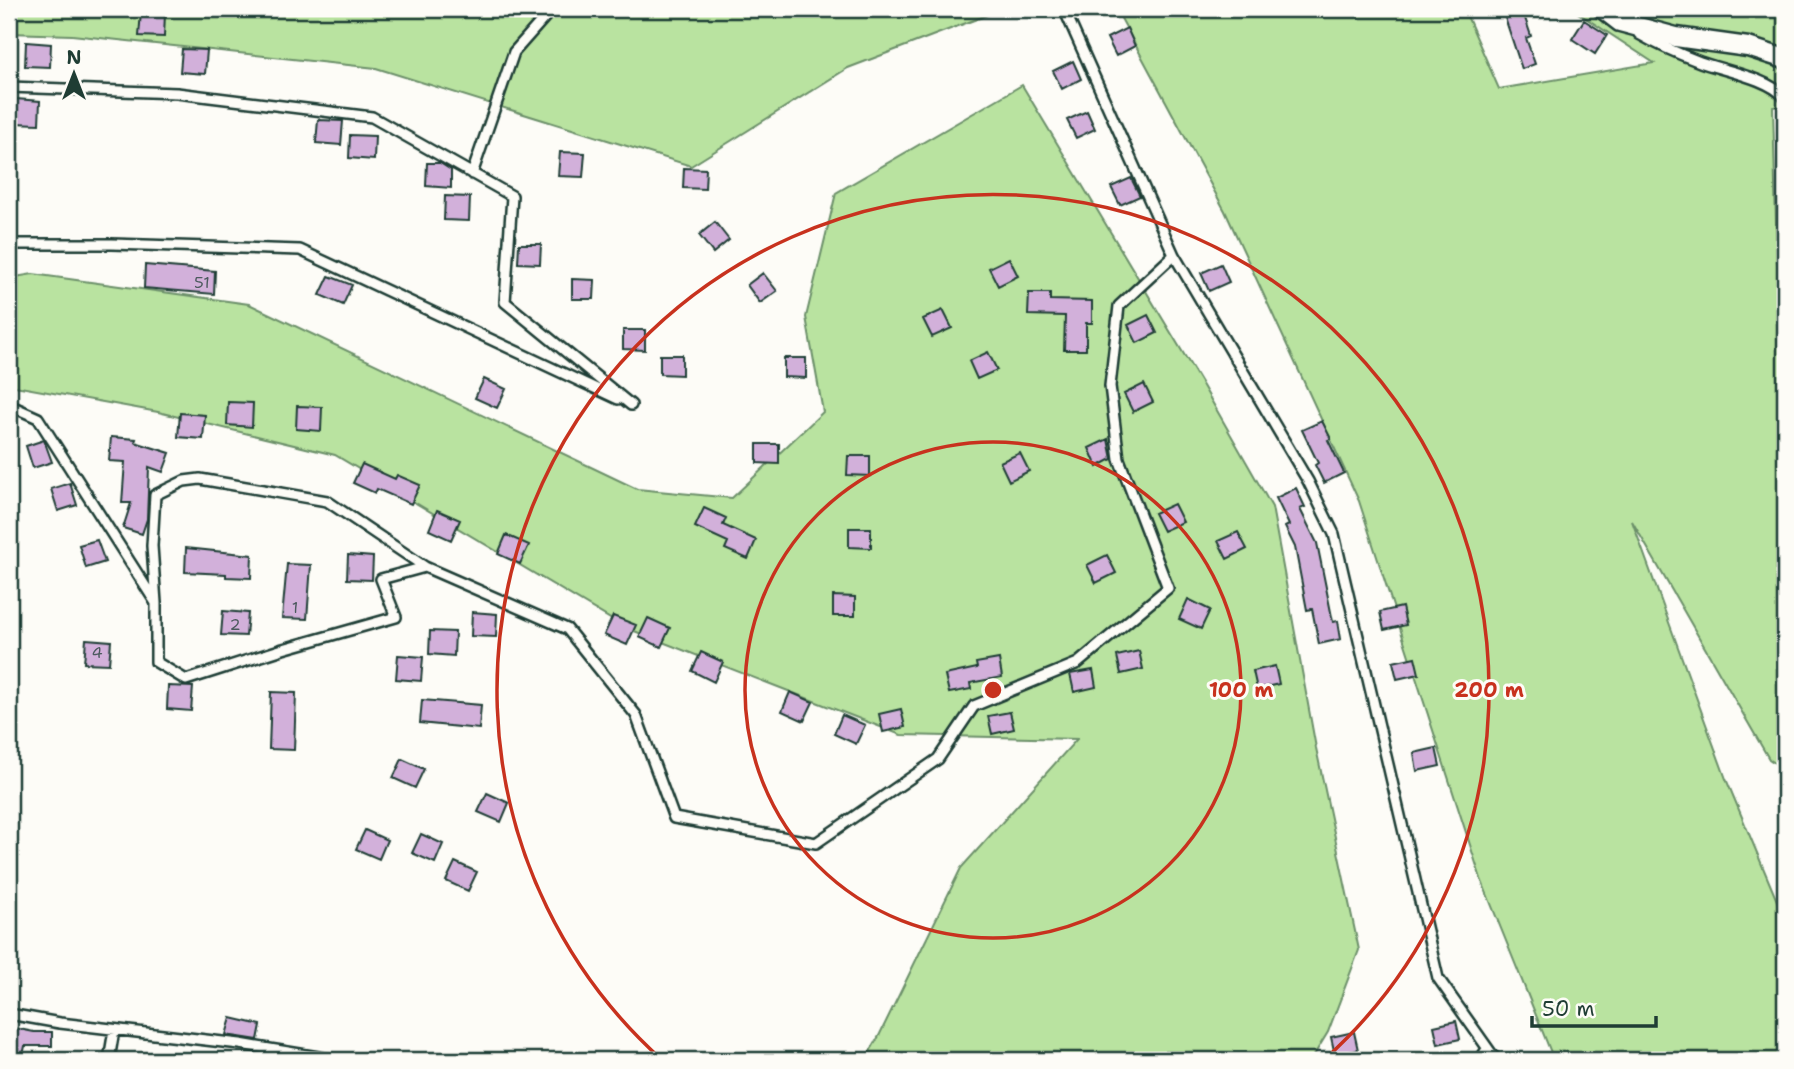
<svg xmlns="http://www.w3.org/2000/svg" width="1794" height="1069" viewBox="0 0 1794 1069" font-family="'Shantell Sans',sans-serif">
<style>
.green{fill:#b9e3a0;stroke:#6c906a;stroke-width:2}
.building{fill:#d2b0da;stroke:#1f3d34;stroke-width:2}
.lines{fill:none;stroke-linecap:round;stroke-linejoin:round}
.lane-casing{stroke:#1f3d34;stroke-width:14}
.street-casing{stroke:#1f3d34;stroke-width:23}
.lane{stroke:#fdfcf7;stroke-width:9}
.street{stroke:#fdfcf7;stroke-width:18}
.ring{fill:none;stroke:#c8321e;stroke-width:3.5}
.labels{text-anchor:middle;dominant-baseline:central;stroke-width:6;stroke-linejoin:round;paint-order:stroke}
.number-label{font-size:16px;fill:#4c5a5e}
.centre{fill:#c8321e;stroke:#fdfcf7;stroke-width:3.5}
.ring-label{font-size:21px;text-anchor:middle;font-weight:bold;fill:#c8321e;stroke:#fdfcf7;stroke-width:6;stroke-linejoin:round;paint-order:stroke}
</style>
<rect width="100%" height="100%" fill="#fdfcf7"/>
<filter id="ink" filterUnits="userSpaceOnUse"><feTurbulence type="fractalNoise" baseFrequency=".0143" numOctaves="2"/><feDisplacementMap in="SourceGraphic" scale="14" xChannelSelector="R" yChannelSelector="G"/><feConvolveMatrix kernelMatrix="1 2 1 2 8 2 1 2 1" color-interpolation-filters="sRGB"/></filter>
<g filter="url(#ink)">
<path class="green" d="M9 9H1003L848 68 691 166 376 68 72 35 9 33Z
M1116 9H1464L1499 89 1654 63 1572 9H1785V105L1773 107 1777 260 1785 294V770L1769 759 1632 521 1726 779 1785 920V1060H1554L1481 879 1359 501 1225 211Z
M1022 85 1203 386 1272 507 1316 748 1359 950 1328 1032 1311 1060H865L879 1036 961 868 1077 739 901 735 624 627 335 455 158 412 9 385V278L33 274 249 304 637 489 732 498 823 412 806 317 836 193Z"/>
<path class="building" d="M1522 9 1531 36 1526 38 1535 64 1522 69 1504 15Z
M141 12 165 13 164 37 139 36Z
M1584 20 1607 35 1595 54 1572 39Z
M1127 28 1135 46 1116 56 1107 38Z
M26 42 51 44 50 67 25 66Z
M182 49 207 50 205 74 180 72Z
M1073 61 1081 79 1062 89 1053 71Z
M16 99 40 101 39 124 14 123Z
M1087 111 1095 129 1076 138 1067 120Z
M318 120 343 121 341 145 316 143Z
M350 135 375 136 374 160 349 158Z
M560 152 585 153 583 177 558 176Z
M427 163H440L451 170V188L426 186Z
M684 168 706 169 705 189 683 188Z
M1131 178 1140 196 1120 205 1111 187Z
M445 196 470 197 469 221 444 220Z
M715 222 729 240 713 253 699 235Z
M519 244H541L540 264 518 263Z
M1009 258 1018 276 998 286 989 268Z
M1221 264 1229 282 1209 291 1201 273Z
M145 265 215 271 214 294 144 288Z
M763 273 777 291 760 303 747 285Z
M329 276 352 285 343 305 320 295Z
M572 279 595 280 594 299H572Z
M1029 293H1050V300L1092 301V323H1086V350H1064L1065 316 1028 315Z
M943 310 952 328 932 337 923 319Z
M1148 315 1157 333 1137 343 1128 325Z
M623 330H645V350L623 349Z
M988 352 997 370 977 379 969 361Z
M660 355H682V375L660 374Z
M784 358H806V378L784 377Z
M484 379 506 389 497 408 475 398Z
M1144 384 1153 402 1133 412 1124 394Z
M228 402 253 403 252 427 227 425Z
M297 406 322 407 321 431 296 429Z
M180 413 205 415 203 439 178 437Z
M1322 421 1331 439 1328 440 1344 473 1324 483 1315 465 1318 463 1302 430Z
M111 437 136 439 135 442 170 453 163 472 149 467 147 519 142 534 123 528 131 503H122L125 462 109 461Z
M1108 439 1112 459 1097 467 1089 448Z
M44 440 52 462 33 468 26 446Z
M757 444H779V464L757 463Z
M1020 453 1029 471 1009 481 1000 462Z
M848 456H870V476L847 475Z
M362 464 395 479 397 475 420 485 411 504 377 489 375 493 353 483Z
M70 483 77 505 58 511 51 489Z
M1296 488 1305 507 1300 509 1317 543 1333 622 1338 621 1341 639 1319 644 1312 609 1307 610 1295 547 1285 527 1289 525 1276 498Z
M1174 504 1183 522 1163 531 1154 513Z
M704 508 726 518 723 525 756 540 748 559 725 549 728 542 695 527Z
M437 510 460 520 451 540 429 530Z
M849 528H871V548L849 547Z
M1238 532 1247 549 1227 559 1218 541Z
M506 535 529 545 520 564 498 554Z
M97 540 105 562 86 568 79 545Z
M186 548 252 555 251 578 226 577V574L185 572Z
M348 555 373 557 372 580 347 579Z
M1107 555 1116 573 1096 583 1087 565Z
M287 564 311 565 307 619 282 618Z
M833 596 855 597V616H833Z
M1188 599 1210 610 1201 629 1179 619Z
M1402 607 1406 625 1384 630 1380 612Z
M223 611 248 613 246 636 221 635Z
M472 612 497 614 496 637 471 636Z
M613 616 636 625 627 645 604 635Z
M648 618 670 628 661 647 639 637Z
M430 631 455 632 454 656 429 654Z
M86 639 111 641 109 664 84 663Z
M1139 651 1143 669 1121 674 1117 656Z
M701 652 723 662 714 682 692 671Z
M398 655 423 657 421 681 396 679Z
M1415 657 1419 674 1397 679 1393 662Z
M999 659 1002 677 970 683 971 689 949 693 945 675 977 668 976 663Z
M1275 666 1279 684 1257 689 1253 671Z
M1093 670 1096 687 1074 692 1070 674Z
M168 686 193 687 191 711 167 709Z
M271 692 296 693 294 750 269 749Z
M790 692 813 702 804 721 782 711Z
M422 700 481 705 479 729 420 723Z
M901 709 905 727 883 732 879 714Z
M1010 712 1014 729 992 734 988 716Z
M842 715 865 725 856 744 834 734Z
M1436 748 1440 766 1417 771 1414 753Z
M402 759 424 769 415 788 393 778Z
M487 793 509 803 501 822 478 812Z
M365 830 387 840 379 859 356 849Z
M421 834 443 844 435 863 412 853Z
M455 862 477 872 468 891 446 881Z
M231 1018 261 1025 258 1040 226 1035Z
M1456 1021 1460 1039 1438 1044 1434 1026Z
M9 1027 34 1032H52V1046H25L22 1060 9 1059Z
M1354 1032 1358 1050 1335 1055 1331 1037Z"/>
<g class="lines">
<defs>
<path id="lane" d="M1064 9 1174 255 1308 481 1334 534 1438 978 1496 1060
M1639 34C1658 45 1679 54 1700 62 1722 70 1772 79 1785 98
M9 87 177 93 372 117 512 196 505 302 631 405
M472 174 514 52 552 9
M9 244H112L300 250 618 399
M9 405 38 418 156 603V662L186 680 283 649 396 617 381 579 425 567 327 501 200 479 184 481 155 495 152 546 156 603
M425 567 567 629 636 715 674 818 816 843 938 759 974 706 1078 663 1168 588 1119 459 1110 386 1119 306 1174 255
M9 1014 60 1023 240 1044 337 1060
M109 1060 114 1030
M1480 1060 1487 1049"/>
<path id="street" d="M1603 9 1620 22 1676 37 1748 47 1785 59"/>
</defs>
<use href="#lane" class="lane-casing"/>
<use href="#street" class="street-casing"/>
<use href="#lane" class="lane"/>
<use href="#street" class="street"/>
</g>
</g>
<g class="ring">
<circle cx="993" cy="690" r="248"/>
<path d="M661 1059A496 496 0 1 1 1325 1059"/>
</g>
<g class="labels">
<g class="number-label">
<text x="202" y="282">51</text>
<text x="295" y="607">1</text>
<text x="235" y="624">2</text>
<text x="97" y="652">4</text>
</g>
</g>
<circle cx="993" cy="690" r="10" class="centre"/>
<g class="ring-label">
<text x="1241" y="697">100 m</text>
<text x="1489" y="697">200 m</text>
</g>
<rect width="1794" height="1069" fill="none" stroke="#fdfcf7" stroke-width="35"/>
<rect x="18" y="18" width="1759" height="1034" fill="none" stroke="#1f3d34" stroke-width="2.5" filter="url(#ink)"/>
<g transform="translate(74 74)" stroke="#fdfcf7" stroke-width="5" paint-order="stroke">
<path d="M0-5L12 26L0 18L-12 26Z" fill="#1f3d34"/>
<text y="-10" font-size="19" font-weight="bold" text-anchor="middle" fill="#1f3d34">N</text>
</g>
<path d="M1532 1016v10h124v-10" fill="none" stroke="#1f3d34" stroke-width="3.5"/>
<text x="1542" y="1016" font-size="21" fill="#1f3d34" stroke="#fdfcf7" stroke-width="5" paint-order="stroke">50 m</text>
</svg>
